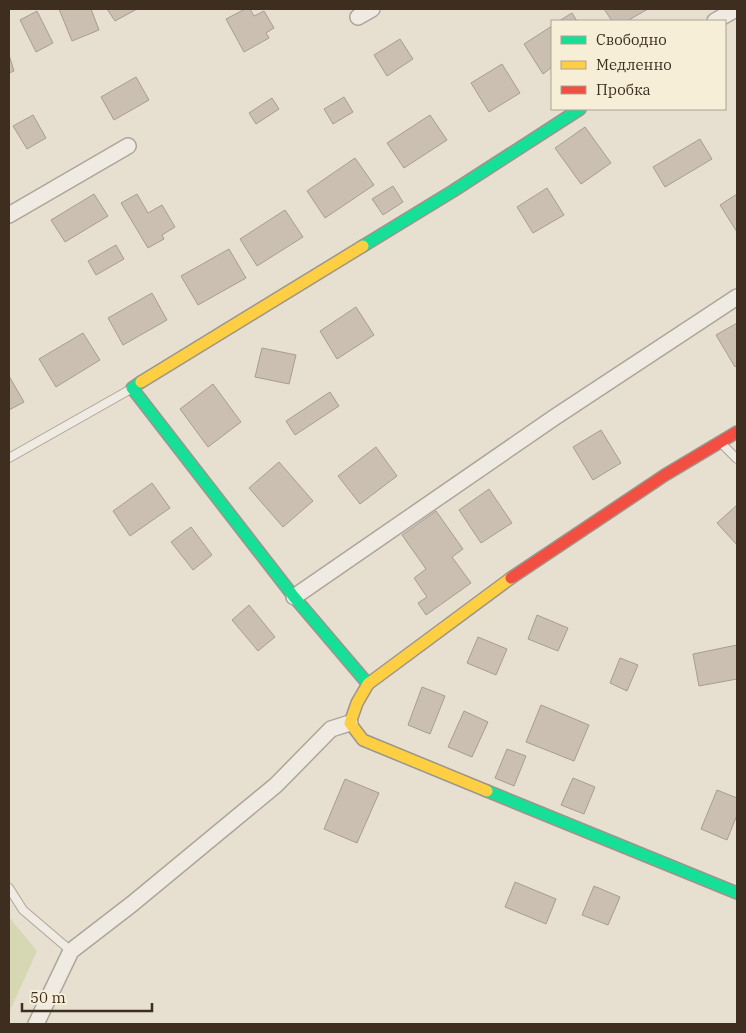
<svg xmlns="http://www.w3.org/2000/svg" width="746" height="1033" viewBox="0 0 746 1033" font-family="'IBM Plex Serif',serif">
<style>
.green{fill:#d6d7b3}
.building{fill:#cbbfb2;stroke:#a89c90}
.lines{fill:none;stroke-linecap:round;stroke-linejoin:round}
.lane-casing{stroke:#ada599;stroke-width:10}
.street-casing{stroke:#ada599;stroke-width:18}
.fast-casing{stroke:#9c958a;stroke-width:14}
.slow-casing{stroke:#9c958a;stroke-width:14}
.jam-casing{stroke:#9c958a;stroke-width:14}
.lane{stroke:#efebe3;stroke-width:8}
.street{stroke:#efebe3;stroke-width:15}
.fast{stroke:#16e098;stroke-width:11}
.slow{stroke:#ffcf43;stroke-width:11}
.jam{stroke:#f24e42;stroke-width:11}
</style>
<rect width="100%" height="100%" fill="#e7e0d1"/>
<path class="green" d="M9 917 37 951 9 1013Z"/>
<path class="building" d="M59 9H91L99 30 72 41Z
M107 9H137L115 21Z
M245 9H250L254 16 264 11 274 28 266 33 269 38 244 52 226 19Z
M604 9H648L627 21H612Z
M37 11 53 43 36 52 20 20Z
M572 13 577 21H559Z
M552 26V67L543 74 524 44Z
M400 39 413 59 387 76 374 55Z
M9 55 14 71 9 73Z
M502 64 520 93 489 112 471 83Z
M136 77 149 100 114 120 101 97Z
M344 97 353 112 333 124 324 109Z
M272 98 279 109 256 124 249 113Z
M33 115 46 138 27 149 13 126Z
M430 115 447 140 404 168 387 143Z
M585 127 611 163 581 184 555 148Z
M700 139 712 159 665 187 653 167Z
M355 158 374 185 325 218 307 191Z
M393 186 403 202 383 215 372 199Z
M547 188 564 215 533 233 517 207Z
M94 194 108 216 65 242 51 220Z
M137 194 148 213 162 205 175 227 162 235 164 239 148 248 121 203Z
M737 194V232L720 205Z
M285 210 303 237 257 266 240 239Z
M116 245 124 259 96 275 88 261Z
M229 249 246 278 198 305 181 276Z
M152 293 167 320 123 345 108 318Z
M356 307 374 335 337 359 320 331Z
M737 323V365L735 367 716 335Z
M83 333 100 360 56 387 39 359Z
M262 348 296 355 289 384 255 377Z
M9 376 24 402 9 410Z
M213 384 241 422 208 447 180 409Z
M330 392 339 406 295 435 286 421Z
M601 430 621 463 593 480 573 447Z
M376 447 397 476 360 504 338 476Z
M279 462 313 501 283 527 249 488Z
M152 483 170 508 130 536 113 511Z
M489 489 512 523 481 543 459 510Z
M737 505V545L717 523Z
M436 511 463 549 452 557 471 583 426 615 418 603 427 597 414 578 426 569 402 535Z
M191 527 212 555 193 570 171 542Z
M249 605 275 637 258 651 232 620Z
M537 615 568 628 558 651 528 639Z
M478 637 507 649 496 675 467 663Z
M737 645V679L699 686 693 654Z
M620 658 638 665 627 691 610 683Z
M422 687 445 696 430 734 408 725Z
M541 705 589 725 574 761 526 742Z
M464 711 488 722 472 757 448 747Z
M507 749 526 756 514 786 495 778Z
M573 778 595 787 584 814 561 805Z
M345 779 379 793 357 843 324 829Z
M717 790 737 798V815L727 840 701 829Z
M515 882 556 899 546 924 505 907Z
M594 886 620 897 608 925 582 915Z"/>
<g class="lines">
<defs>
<path id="lane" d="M721 443 737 459
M9 458 131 389
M9 888 23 910 71 951"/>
<path id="street" d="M358 17 372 9
M715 21 736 9
M9 215 128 146
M294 597 555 417 737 297
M36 1024 71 951 132 904 276 785 331 729 350 723"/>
<path id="fast" d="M363 246 453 191 580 109
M141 382 132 388 294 597 368 684
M487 791 737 893"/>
<path id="slow" d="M141 382 363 246
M487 791 363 740 350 723 357 703 368 684 511 578"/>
<path id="jam" d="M511 578 665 475 737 432"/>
</defs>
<use href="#lane" class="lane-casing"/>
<use href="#street" class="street-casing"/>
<use href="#fast" class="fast-casing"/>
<use href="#slow" class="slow-casing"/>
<use href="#jam" class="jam-casing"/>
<use href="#lane" class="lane"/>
<use href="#street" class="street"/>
<use href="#fast" class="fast"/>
<use href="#slow" class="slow"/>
<use href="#jam" class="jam"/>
</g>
<rect width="746" height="1033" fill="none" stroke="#3d2e20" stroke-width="20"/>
<rect x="551" y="20" width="175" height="90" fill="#f7eed8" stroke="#ada18e"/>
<rect x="561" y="36" width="25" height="8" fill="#16e098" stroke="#ada18e"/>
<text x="596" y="45" font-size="15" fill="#3d2e20">Свободно</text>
<rect x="561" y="61" width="25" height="8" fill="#ffcf43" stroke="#ada18e"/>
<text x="596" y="70" font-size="15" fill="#3d2e20">Медленно</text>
<rect x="561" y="86" width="25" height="8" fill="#f24e42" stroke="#ada18e"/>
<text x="596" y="95" font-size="15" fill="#3d2e20">Пробка</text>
<path d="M22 1003v8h130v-8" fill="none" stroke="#3d2e20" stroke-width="2.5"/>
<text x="30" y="1003" font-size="15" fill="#3d2e20" stroke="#f7eed8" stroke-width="4" paint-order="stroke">50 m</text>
</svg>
